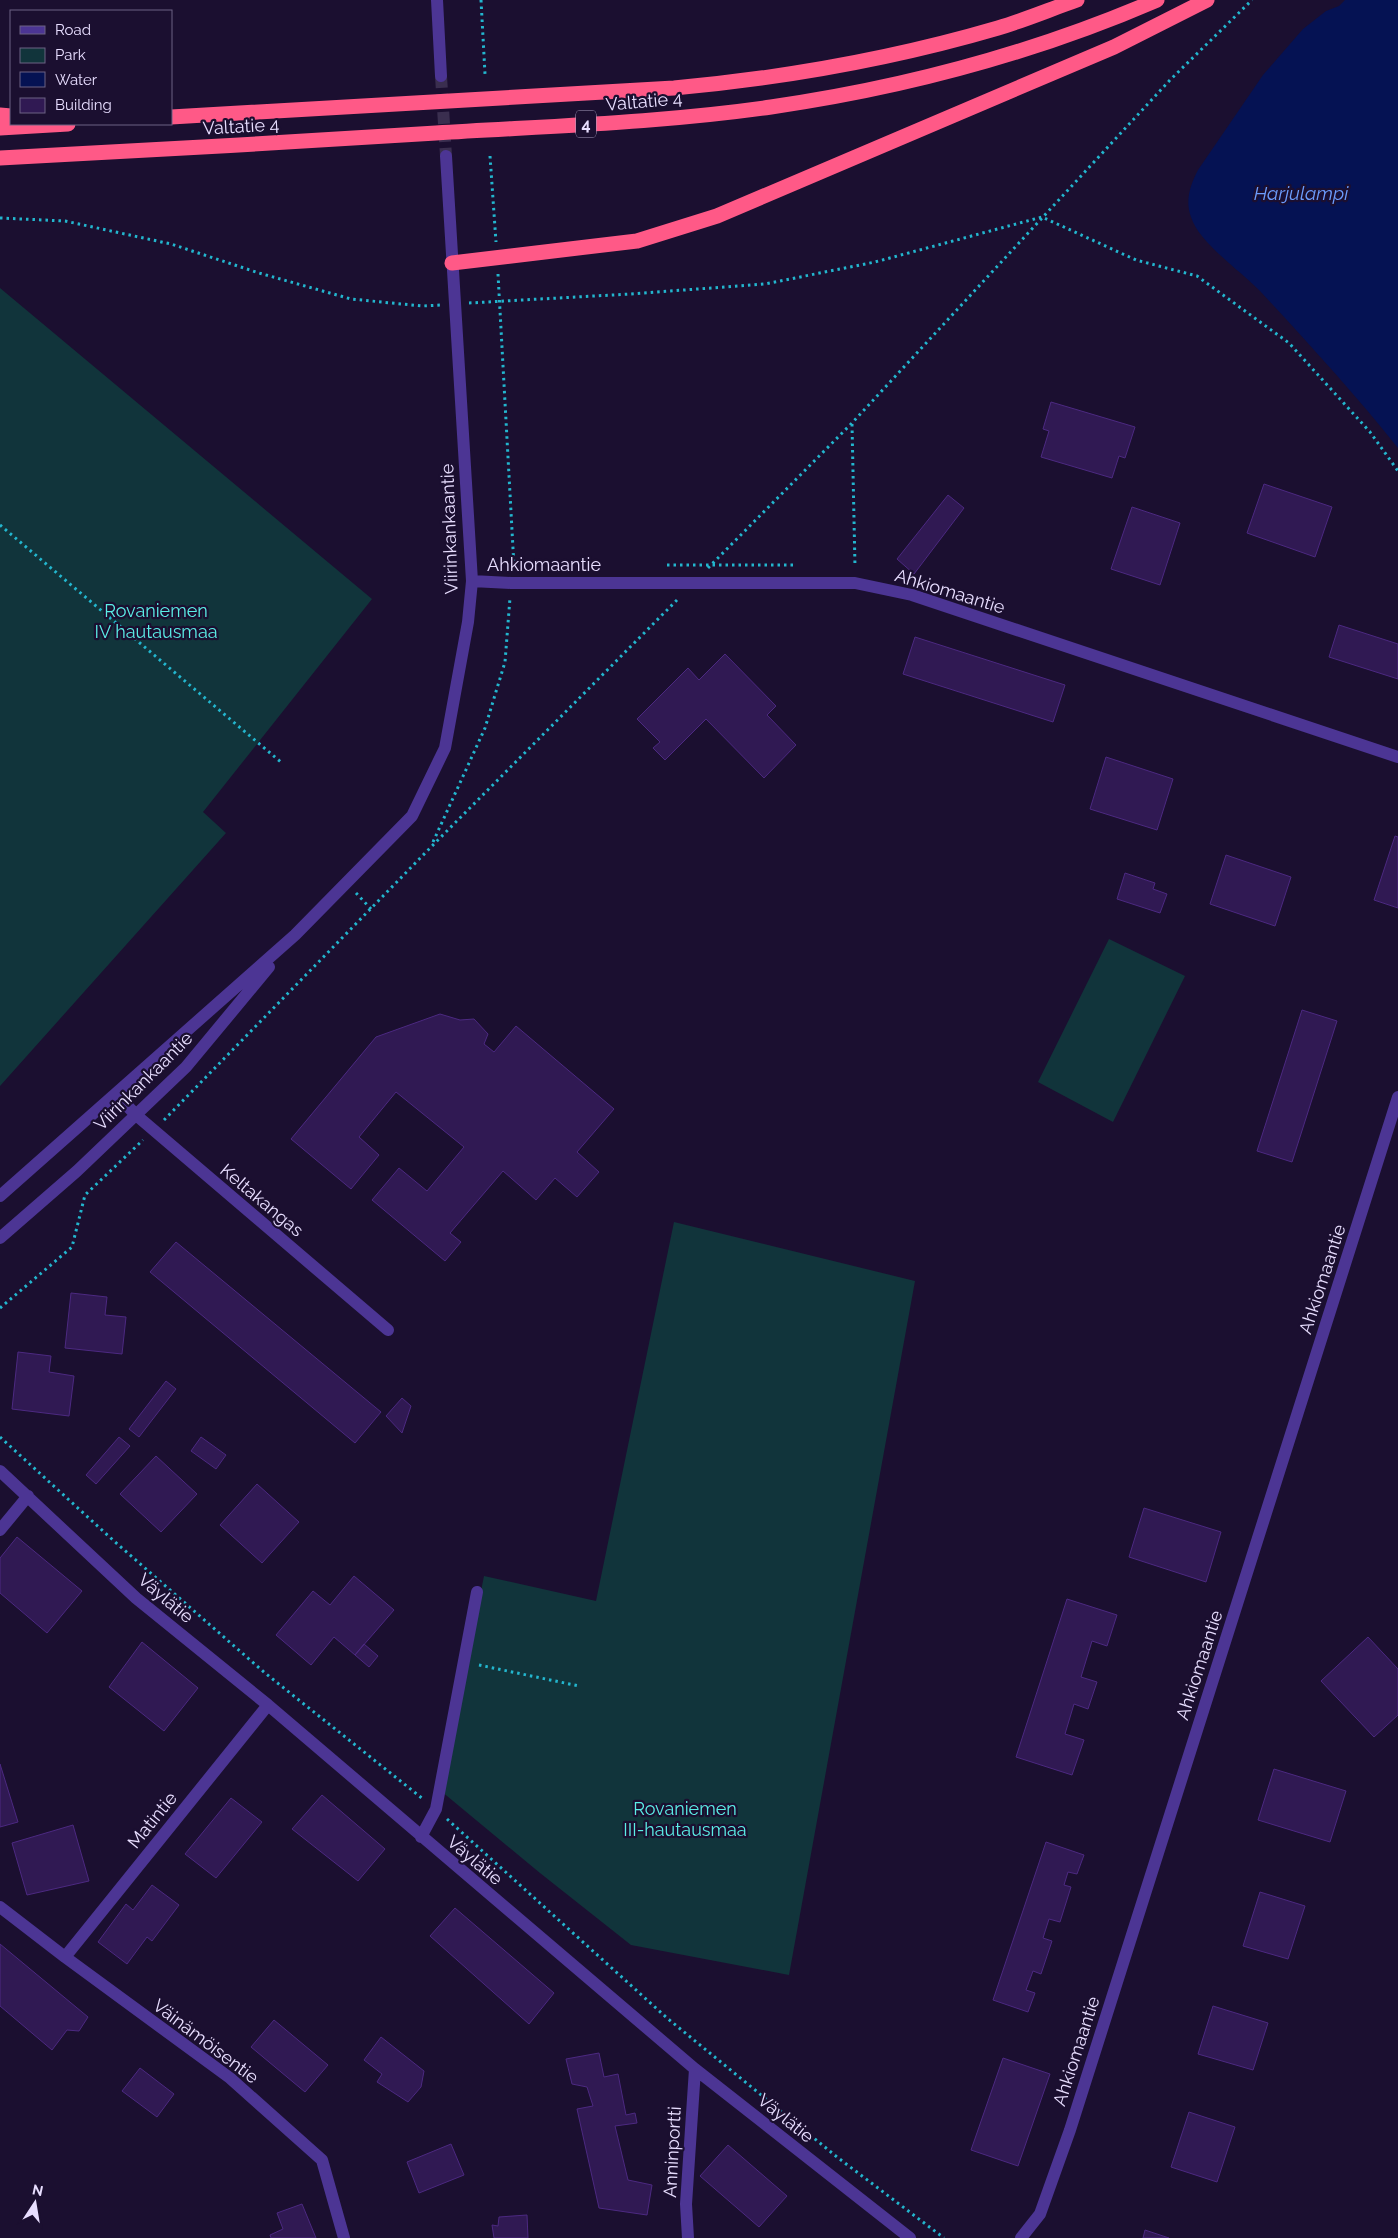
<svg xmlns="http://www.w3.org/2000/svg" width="1398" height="2238" viewBox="0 0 1398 2238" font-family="Raleway,sans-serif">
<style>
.green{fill:#11343b}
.water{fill:#051253}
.building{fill:#301953;stroke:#4c2981}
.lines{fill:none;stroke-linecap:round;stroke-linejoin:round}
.minor-tunnel{stroke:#3a2e4f;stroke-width:12;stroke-dasharray:12 6;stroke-linecap:butt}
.path{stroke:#23b6ce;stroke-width:3;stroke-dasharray:2.5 4;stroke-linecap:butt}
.minor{stroke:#4c3594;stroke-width:12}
.highway{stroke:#ff5987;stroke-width:15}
.labels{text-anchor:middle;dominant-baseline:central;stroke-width:4.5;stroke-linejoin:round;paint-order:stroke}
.shield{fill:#1b0f30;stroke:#aaa0c1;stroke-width:1}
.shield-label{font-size:16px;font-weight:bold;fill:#e8deff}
.street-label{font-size:18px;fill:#e8deff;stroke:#1b0f30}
.park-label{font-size:18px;fill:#5beee6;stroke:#1b0f30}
.water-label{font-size:19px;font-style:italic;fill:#6c9dff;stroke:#1b0f30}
</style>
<rect width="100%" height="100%" fill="#1b0f30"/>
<path class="green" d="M0 288 372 599 203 812 226 833 0 1086Z
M1109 939 1185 976 1113 1122 1038 1082Z
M674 1222 915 1281 789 1975 631 1945 540 1873 441 1791 484 1576 596 1601Z"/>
<path class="water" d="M1345 0H1398V448C1355 394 1307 342 1260 291 1241 271 1199 243 1191 217 1185 201 1190 185 1198 170L1263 75 1303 29 1326 11 1339 6Z"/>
<path class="building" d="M1051 402 1135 427 1125 458 1119 456 1112 478 1041 457 1049 431 1043 429Z
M1264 484 1332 507 1315 557 1247 533Z
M948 495 964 508 914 574 897 559Z
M1132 507 1180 523 1160 585 1111 569Z
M1339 625 1398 644V679L1329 657Z
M915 637 1065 685 1053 722 903 674Z
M725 654 776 706 767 715 796 745 764 778 706 719 665 760 653 748 660 742 637 719 688 668 699 680Z
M1106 757 1173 779 1157 830 1090 809Z
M1395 836 1398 837V908L1374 900Z
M1226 855 1291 877 1275 926 1210 904Z
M1125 873 1155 883 1153 889 1167 894 1160 913 1117 899Z
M1302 1010 1337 1021 1292 1162 1257 1151Z
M440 1014 460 1020 474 1019 488 1034 484 1044 494 1052 516 1026 614 1109 577 1152 599 1172 577 1197 555 1178 536 1200 503 1171 450 1233 461 1242 445 1261 372 1200 399 1168 427 1191 464 1147 396 1092 359 1137 379 1155 351 1189 291 1139 376 1037Z
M176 1242 381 1412 355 1443 150 1272Z
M71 1293 107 1297 105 1315 126 1317 122 1354 65 1348Z
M18 1352 51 1356 49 1372 74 1376 69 1416 12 1409Z
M166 1381 176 1389 139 1437 129 1429Z
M402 1398 411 1406 402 1433 386 1416Z
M119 1437 130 1446 96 1484 86 1475Z
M201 1437 226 1455 216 1469 191 1451Z
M156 1456 197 1494 161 1532 120 1494Z
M257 1484 299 1522 262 1563 220 1525Z
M1144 1508 1221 1532 1206 1582 1129 1557Z
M17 1537 82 1591 47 1633 0 1593V1558Z
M354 1576 394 1610 355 1655 334 1637 311 1665 276 1635 313 1591 330 1605Z
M1067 1599 1117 1615 1107 1646 1092 1641 1081 1677 1097 1682 1088 1709 1074 1704 1065 1734 1084 1740 1072 1775 1016 1757Z
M1368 1637 1398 1669V1715L1374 1737 1321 1681Z
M142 1642 198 1688 164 1731 109 1687Z
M364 1644 378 1656 369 1667 355 1655Z
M0 1764 18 1822 0 1827Z
M1274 1769 1346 1791 1330 1842 1258 1820Z
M322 1795 385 1849 358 1881 292 1829Z
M231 1798 262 1822 216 1878 185 1854Z
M73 1825 89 1881 27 1895 12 1843Z
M1046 1842 1084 1855 1077 1874 1068 1872 1064 1885 1071 1887 1060 1922 1049 1919 1043 1938 1052 1941 1041 1974 1033 1971 1026 1990 1035 1993 1028 2012 993 2000Z
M152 1885 179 1905 152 1941 147 1937 127 1964 98 1942 126 1904 133 1910Z
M1260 1892 1305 1906 1288 1959 1243 1946Z
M455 1908 554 1993 529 2024 430 1936Z
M0 1944 88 2017 79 2031 67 2030 52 2050 0 2006Z
M1213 2006 1268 2023 1253 2070 1198 2054Z
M274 2020 328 2065 305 2092 251 2047Z
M381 2037 424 2071 421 2087 408 2102 377 2082 382 2074 364 2060Z
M599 2053 604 2077 618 2074 626 2115 635 2113 637 2123 615 2126 628 2180 652 2185 647 2215 599 2208 577 2109 593 2106 587 2087 572 2084 566 2059Z
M1003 2058 1050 2074 1018 2166 971 2150Z
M140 2068 174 2094 157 2117 122 2091Z
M1189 2112 1235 2127 1217 2182 1171 2167Z
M451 2144 464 2175 419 2193 407 2162Z
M728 2145 787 2196 759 2227 700 2176Z
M302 2204 316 2238H271L270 2235 283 2229 277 2213Z
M527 2215 528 2238H494L492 2225 498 2226 499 2217Z
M1145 2230 1169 2238H1143Z"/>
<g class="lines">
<path class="minor-tunnel" d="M441 76 446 156"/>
<path class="path" d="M481 0 485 74
M490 156 496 242
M0 218 65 221 171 244 259 273 351 299 422 306 441 305
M498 274 514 567
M469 303 630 294 765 284 875 262 1042 217 1136 260 1197 276 1289 343 1370 432 1398 471
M852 424 855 567
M0 525 282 763
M667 565H796
M708 568 852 423 1170 80 1252 0
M433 842 485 728 505 662 510 598
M356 893 371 909
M164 1120 432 846 677 600
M0 1308 72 1247 85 1195 143 1140
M0 1437 114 1541 265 1673 423 1799
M479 1665 579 1686
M447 1819 667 2018 837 2157 944 2238"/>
<path class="minor" d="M437 0 441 76
M472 581 511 583H855L912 595 1398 757
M116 1094 136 1115 388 1330
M0 1196 295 935 412 816 445 748 468 622 472 581 446 156
M0 1238 77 1171 186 1067 269 967
M0 1471 136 1598 268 1705 695 2069 910 2238
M0 1530 28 1496
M421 1837 436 1809 477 1592
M0 1907 65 1957 230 2078 322 2160 344 2238
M65 1957 268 1705
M688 2238 686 2204 695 2069
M1021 2238 1040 2214 1070 2130 1398 1097"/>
<path class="highway" d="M0 115 11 116
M171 117 674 88C784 78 892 59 998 28 1025 20 1051 9 1077 0
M0 128 68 124
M0 158C145 151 291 142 436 133 548 126 660 123 771 107 903 88 1034 53 1157 0
M452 263 637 241 717 216 1114 47 1207 0"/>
</g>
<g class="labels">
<rect class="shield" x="576" y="110.5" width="20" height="27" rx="4"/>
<g class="shield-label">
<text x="586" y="124">4</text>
</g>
<g class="street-label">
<text transform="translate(644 101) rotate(-5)">Valtatie 4</text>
<text transform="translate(241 126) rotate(-3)">Valtatie 4</text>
<text transform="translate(449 529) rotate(-92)">Viirinkankaantie</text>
<text x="544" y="564">Ahkiomaantie</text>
<text transform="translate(950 591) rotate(17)">Ahkiomaantie</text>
<text transform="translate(143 1081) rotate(-45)">Viirinkankaantie</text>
<text transform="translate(262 1200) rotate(40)">Keltakangas</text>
<text transform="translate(1322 1279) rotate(-72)">Ahkiomaantie</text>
<text transform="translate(166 1598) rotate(40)">Väylätie</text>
<text transform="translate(1199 1665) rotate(-72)">Ahkiomaantie</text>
<text transform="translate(152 1820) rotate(-51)">Matintie</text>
<text transform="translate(475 1860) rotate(40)">Väylätie</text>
<text transform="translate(206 2041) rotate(37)">Väinämöisentie</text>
<text transform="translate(1076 2051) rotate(-72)">Ahkiomaantie</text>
<text transform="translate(786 2118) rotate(39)">Väylätie</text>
<text transform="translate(672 2152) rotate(-87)">Anninportti</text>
</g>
<g class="park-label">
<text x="156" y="610">Rovaniemen<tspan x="156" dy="21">IV hautausmaa</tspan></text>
<text x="685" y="1808">Rovaniemen<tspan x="685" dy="21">III-hautausmaa</tspan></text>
</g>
<g class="water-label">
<text x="1301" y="193">Harjulampi</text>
</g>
</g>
<rect x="10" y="10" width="162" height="115" fill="#1b0f30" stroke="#6d6283"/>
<rect x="20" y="26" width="25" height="8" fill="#4c3594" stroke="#6d6283"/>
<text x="55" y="35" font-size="15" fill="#e8deff">Road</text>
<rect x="20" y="48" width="25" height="15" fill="#11343b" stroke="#6d6283"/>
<text x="55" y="60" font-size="15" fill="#e8deff">Park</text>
<rect x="20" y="72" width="25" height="15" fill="#051253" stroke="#6d6283"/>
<text x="55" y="85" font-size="15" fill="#e8deff">Water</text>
<rect x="20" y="98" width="25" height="15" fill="#301953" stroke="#6d6283"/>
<text x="55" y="110" font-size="15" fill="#e8deff">Building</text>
<g transform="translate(35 2203) rotate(12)" stroke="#1b0f30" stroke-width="4" paint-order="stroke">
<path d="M0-4L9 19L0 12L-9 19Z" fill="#e8deff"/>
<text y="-8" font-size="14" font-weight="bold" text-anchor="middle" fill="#e8deff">N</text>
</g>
</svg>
